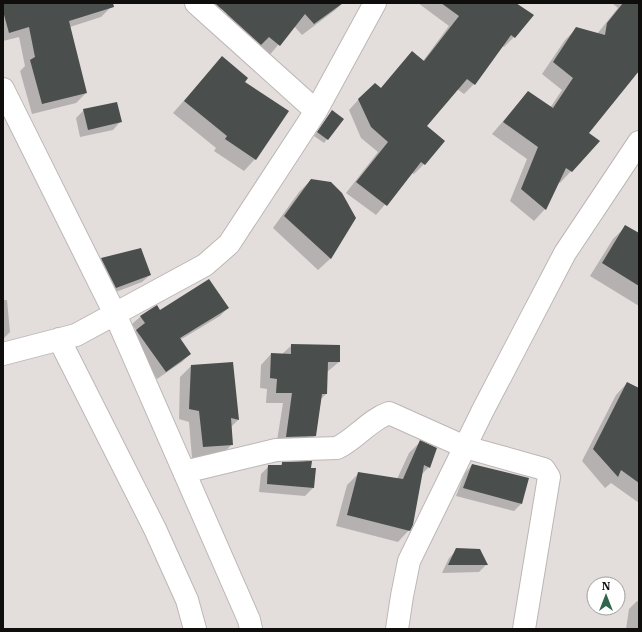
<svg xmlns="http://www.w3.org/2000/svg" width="642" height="632" viewBox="0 0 642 632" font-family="'IBM Plex Serif',serif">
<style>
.shadow{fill:#0003}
.building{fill:#4a4e4c}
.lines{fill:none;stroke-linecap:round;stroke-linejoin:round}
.minor-casing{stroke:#bcb7b5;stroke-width:24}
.minor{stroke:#fff;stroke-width:22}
</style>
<rect width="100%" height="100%" fill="#e3dedc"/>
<path class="shadow" d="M3 3H110L111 7 101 17 70 27 86 93 76 103 32 114 20 71 25 66 19 37 3 41Z
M197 3H228L220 11Z
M233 3H343L334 11 302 35 294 26 268 57 219 29Z
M418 3H514V37L504 47 502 46 474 84 464 94 457 89 425 126 424 164 414 174 412 173 376 215 346 193 378 152 361 138 349 110 359 99 380 89 402 63 423 61 449 26Z
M612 3H639V70L587 134 599 141 560 183 558 182 545 209 534 221 510 201 527 159 492 134 528 92 550 108 562 90 542 74 565 40 577 28 597 34 618 8Z
M222 57 244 82 255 159 244 171 214 151 216 148 173 113Z
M84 110 120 122 113 130 80 137 76 118Z
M332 111 327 139 324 143 314 136Z
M311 180 354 218 330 259 318 270 273 228 299 192Z
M626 226 639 233V306L590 276 613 239Z
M102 259 150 275 142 282 108 295 94 267Z
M3 300H7L10 332 3 339Z
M157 307 160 311 228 308 220 316 180 340 190 354 182 362 157 379 129 338 136 330 132 324 140 317Z
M292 345 339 362 327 372 326 394 321 399 315 436 305 446 276 447 283 403H266L267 389 260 388 261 365 271 354 281 355Z
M191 366 238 420 231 427 232 444 222 455 192 458 189 422 179 419 180 377Z
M627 383 639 389V503L611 483 605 488 582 461 616 395Z
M420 442 429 467 421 475 409 530 398 542 336 526 347 485 359 473 397 479 409 453Z
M282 463 310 469 313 488 305 496 259 492 261 474 269 466H280Z
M472 465 521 504 514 511 456 496 465 473Z
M457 550 487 564 479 572 442 573 449 558Z
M637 601 639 602V629H626L629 609Z"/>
<path class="building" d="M3 3H113L114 7 69 21 87 93 42 104 30 60 35 57 29 27 9 33 3 11Z
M215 3H343L314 24 305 14 280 46 269 37 261 45Z
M441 3H516L534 15 515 38 511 35 475 85 467 79 427 126 445 141 425 165 421 162 387 206 356 182 388 142 371 127 358 99 375 83 381 88 412 51 424 61 459 16Z
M623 3H639V71L589 133 600 141 572 172 566 168 546 210 521 189 538 147 503 122 528 91 553 108 573 78 553 62 576 27 605 35 607 23Z
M222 56 248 78 245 82 289 111 256 160 225 139 227 136 184 101Z
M117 102 122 122 88 130 83 109Z
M332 110 344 119 328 140 317 132Z
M311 179 331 182 342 193 356 218 331 259 284 216Z
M625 225 639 233V286L602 263Z
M141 248 151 275 116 288 101 258Z
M209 279 229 308 180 338 191 354 166 372 136 330 145 323 140 316 157 305 160 310Z
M291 344 340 345V362H328L327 394H322L316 436 286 437 292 393H276L277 379 270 378 271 353 291 354Z
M233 362 239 420 231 418 233 445 203 447 199 411 189 409 191 365Z
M627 382 639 388V483L621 470 618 477 593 449Z
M420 440 437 448 430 468 424 465 413 525 410 531 347 515 358 472 403 479Z
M312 461 311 468H316L314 488 267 484 268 465H282V462Z
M472 464 529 478 522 504 463 488Z
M456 548 480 549 488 565H448Z"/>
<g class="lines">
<defs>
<path id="minor" d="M196 3 316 111
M3 89 115 314 249 620 251 629
M59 339 155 529 187 600 195 629
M3 354 76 335 205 265 229 244 316 111 375 3
M184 472 276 450 337 448C356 439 369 420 389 413L465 447 544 469 549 477 524 629
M397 629 402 596 409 561 483 410 565 253 639 142"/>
</defs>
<use href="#minor" class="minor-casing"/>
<use href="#minor" class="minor"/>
</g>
<rect width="642" height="632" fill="none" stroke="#100e0d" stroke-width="8"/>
<g transform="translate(606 596)"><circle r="19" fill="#ffffff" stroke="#9f9f9e"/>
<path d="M0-3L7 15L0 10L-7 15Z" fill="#2f664d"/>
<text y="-6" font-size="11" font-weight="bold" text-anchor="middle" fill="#100e0d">N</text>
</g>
</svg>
